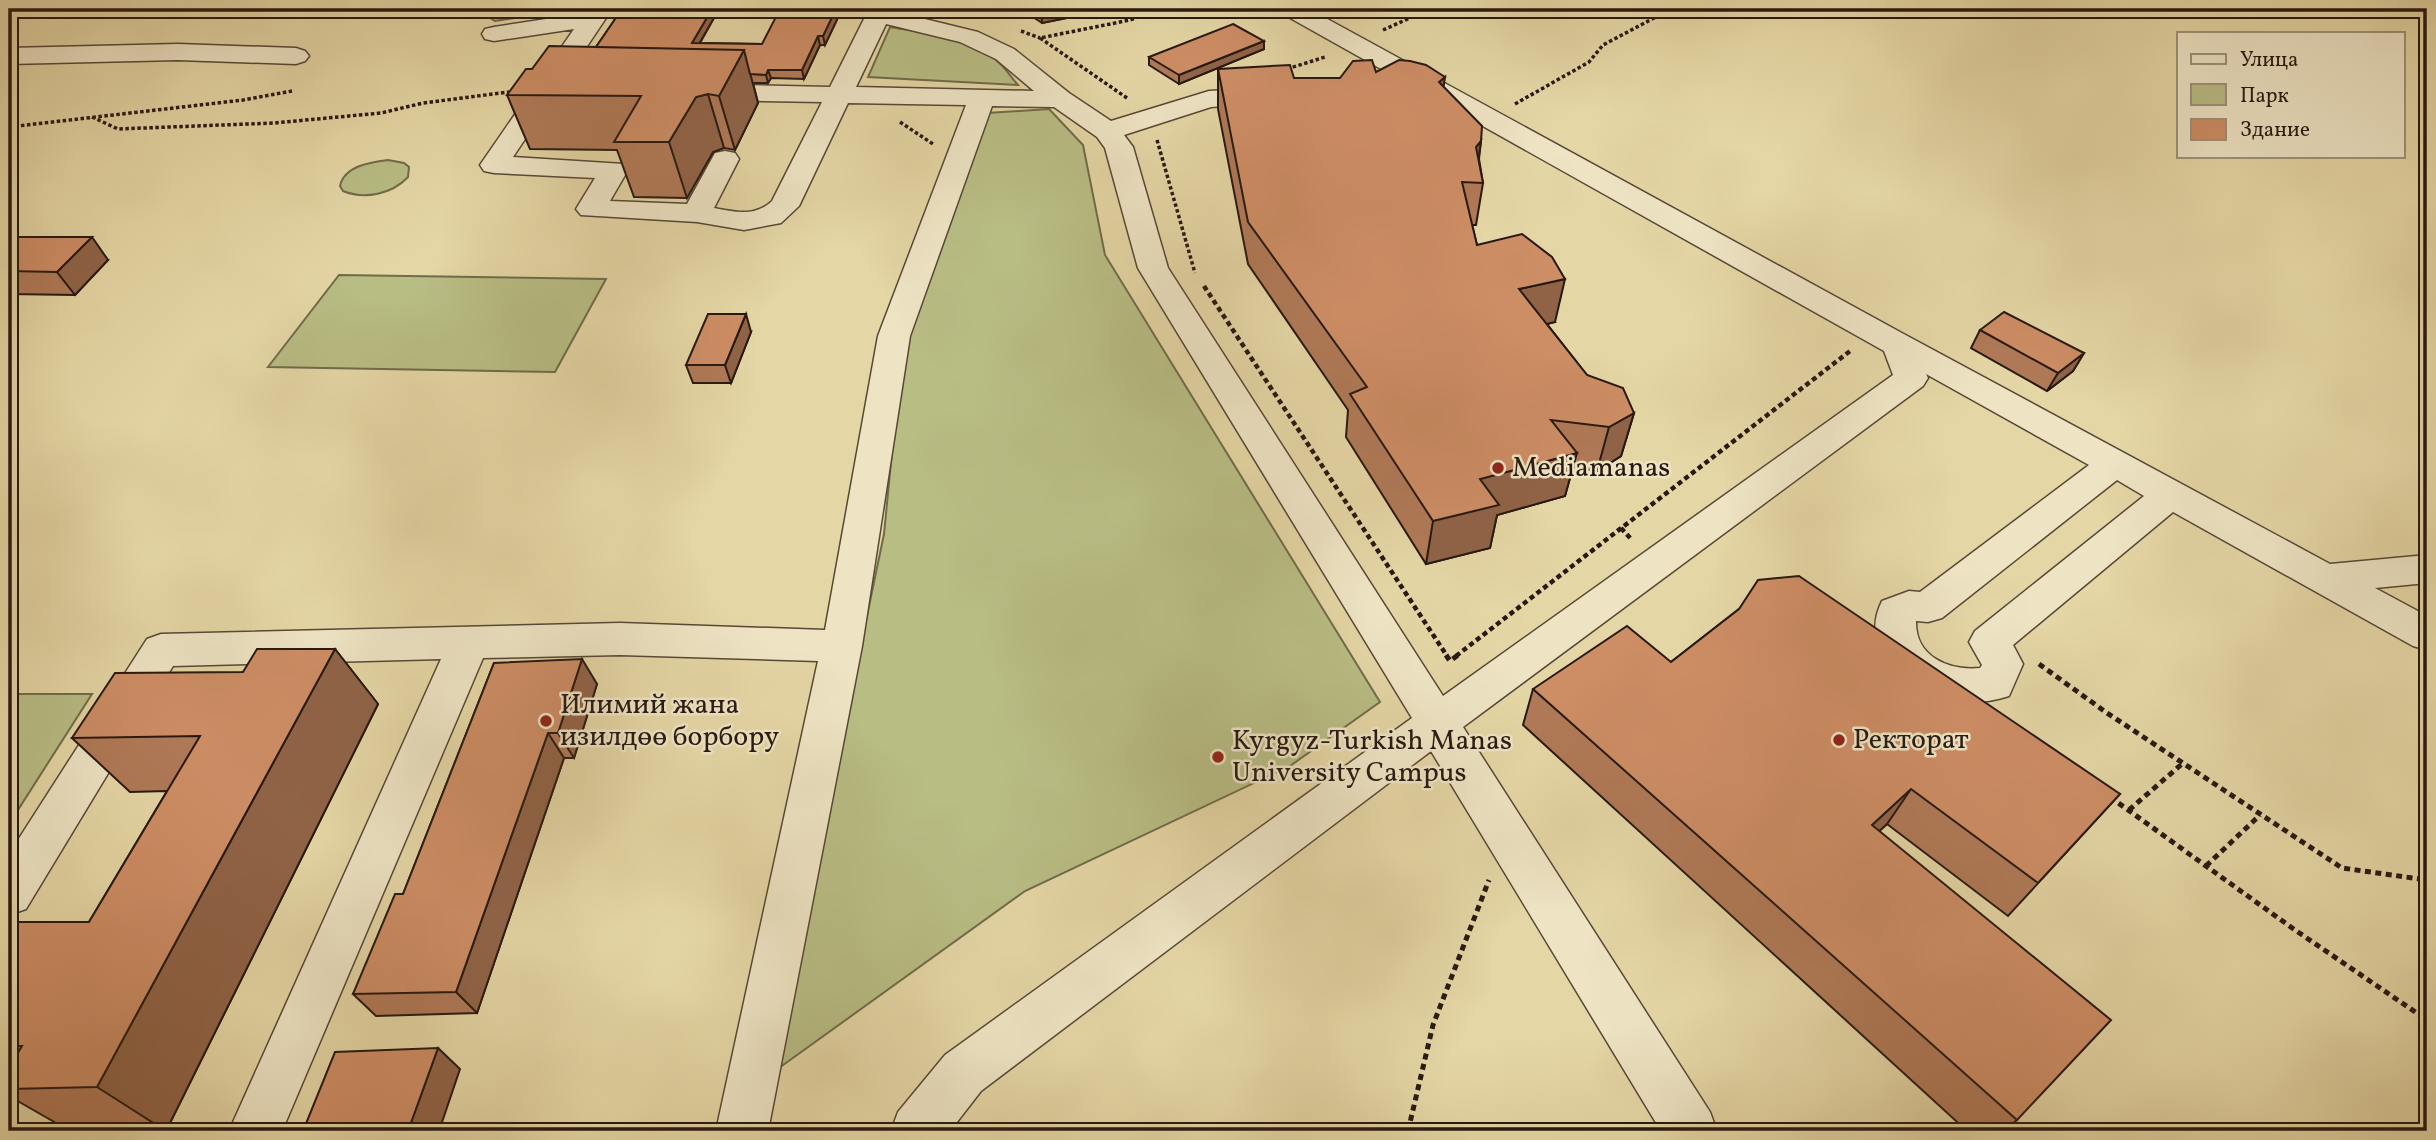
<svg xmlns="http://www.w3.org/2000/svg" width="2436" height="1140" viewBox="0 0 2436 1140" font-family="Vollkorn,serif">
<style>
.green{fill:#b8bd84;stroke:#706b4a;stroke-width:2}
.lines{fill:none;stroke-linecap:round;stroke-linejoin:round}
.minor-casing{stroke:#564836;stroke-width:3}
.path-far2{stroke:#271911;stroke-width:3.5;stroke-dasharray:3.5 2.5;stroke-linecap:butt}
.path-far1{stroke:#271911;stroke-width:4.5;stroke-dasharray:5 3.5;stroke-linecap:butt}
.path{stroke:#271911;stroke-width:5;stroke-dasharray:6 4.5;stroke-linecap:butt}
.minor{fill:#eee4c4;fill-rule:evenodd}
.wall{fill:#b07957;stroke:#271911;stroke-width:2}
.shaded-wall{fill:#906347;stroke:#271911;stroke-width:2}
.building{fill:#cd8d65;stroke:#271911;stroke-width:2}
.poi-dot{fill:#8f2418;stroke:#eee4c4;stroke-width:2.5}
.labels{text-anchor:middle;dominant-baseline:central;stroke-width:5;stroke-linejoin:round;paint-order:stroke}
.poi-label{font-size:28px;fill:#271911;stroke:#eee4c4;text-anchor:start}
</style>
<rect width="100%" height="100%" fill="#e5d6a5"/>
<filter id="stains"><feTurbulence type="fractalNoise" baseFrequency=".00286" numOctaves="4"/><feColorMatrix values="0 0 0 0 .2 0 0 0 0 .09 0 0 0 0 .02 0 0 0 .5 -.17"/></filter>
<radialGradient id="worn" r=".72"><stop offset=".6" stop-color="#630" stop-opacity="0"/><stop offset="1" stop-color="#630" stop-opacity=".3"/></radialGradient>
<path class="green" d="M475 9H559L557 12 495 21Z
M890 27C926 33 966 37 996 60 1004 66 1011 77 1018 85L868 77Z
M1049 109 1083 145 1105 255 1380 702 1290 766 1025 891 772 1073 884 534 901 360 987 113Z
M388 160 404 163 409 167 408 177C392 194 365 200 343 191L340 186C344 166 371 162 388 160Z
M339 275 606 279 555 372 268 367Z
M9 694H92L9 824Z"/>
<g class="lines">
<defs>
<path id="minor" d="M588 9H612L513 157 624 164 628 170 610 201 687 204 715 153 725 151 735 153 739 159 714 208C736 212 755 217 772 201L822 102 702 100 693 98 689 92 693 86 702 84 830 87 869 9H893L892 11 978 32 1014 49 1069 93 1111 121 1209 91 1268 88 1277 90 1281 96 1277 102 1211 107 1124 135 1133 147 1168 268 1443 696 1893 375 1884 351 1283 14 1280 9H1309L1900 332 2330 564 2427 555V583L2375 588 2427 616V650L2413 646 2173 512 2013 645 2023 664 2009 696C1960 712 1908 698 1882 652 1873 635 1873 619 1882 601L1909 591 1920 592 2089 465 1926 374 1928 378 1923 386 1463 727 1710 1112 1717 1131H1661L1431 751 981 1091 950 1131H891L898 1112 945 1055 1412 718 1138 268 1105 148 1097 137 1054 107 992 106 910 336 862 646 768 1131H716L818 661 620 655 483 658 282 1131H229L441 659 173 666 26 909 9 915V854L147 639 161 634 620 623 825 630 878 336 966 105 848 103 799 206 781 223 744 230 697 222 581 215 576 209 595 178 494 173 484 171 480 165 574 29 494 41 485 39 482 34 485 29 494 27 586 13ZM886 24 960 42 996 59 1034 91 856 87ZM2117 480 2144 496 1975 631 1969 642 1982 665 1980 668C1949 671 1915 657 1916 621L1928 622 1942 618Z
M178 44 296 48 305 51 309 56 305 61 296 64 178 60 9 64V48Z"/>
</defs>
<use href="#minor" class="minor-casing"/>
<path class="path-far2" d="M1254 9 1265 15
M1383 30 1430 9
M1021 31 1040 38
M1287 69 1325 57
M1127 98 1040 38 1130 20 1158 9
M1515 104 1589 62 1603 45 1671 9
M92 117 118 129 274 123 381 113 423 103 509 92
M900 122 933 144
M9 127 243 100 292 91
M1157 140 1195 273"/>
<path class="path-far1" d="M1204 286 1447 656
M1621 528 1632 540
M1456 656 1850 351"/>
<path class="path" d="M1446 655 1450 661 1458 655
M2039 664 2107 713 2342 868 2427 880
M2110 797 2295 930 2427 1020
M2129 810 2183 763
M2206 866 2260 815
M1408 1131 1433 1025 1489 880"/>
<use href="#minor" class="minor"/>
</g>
<path class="wall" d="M135 9H419L413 15Z
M622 9H719L700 43 762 44 842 9 825 45H820L804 79 771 78 768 83H753L758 103 735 150 724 148 713 152 687 198 634 197 617 150 530 149 507 95 532 69 596 47Z
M1021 9H1111L1042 23Z
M1264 41V49L1179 84 1149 65V57Z
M1218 69 1294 78H1340L1376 72 1443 87 1481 141 1479 159 1483 183 1476 225H1472L1477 245 1555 322 1547 324 1587 375 1634 413 1621 456 1597 471 1573 467 1565 496 1497 515 1490 548 1426 564 1346 437 1348 410 1248 264 1218 109Z
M9 237 108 260 75 295 9 294Z
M1980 330 2084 353 2073 371 2047 391 1971 348Z
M751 332 731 383H693L686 365Z
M1739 609 2120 794 2008 916 1887 824 1879 831 2017 1120 2003 1131H1967L1523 725 1533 689 1671 662Z
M335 649 378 704 166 1131H70L9 1096V922H89L167 791 130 792 72 738 243 672Z
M494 663 597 684 574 758H564L477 1013 376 1016 353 994 403 894Z"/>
<path class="shaded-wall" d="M410 9H419L413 15Z
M712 9H719L695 51 692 43Z
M836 9H842L825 45 823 36Z
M1041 9H1111L1042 23Z
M818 36 820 45 804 79 802 70Z
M1264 41V49L1179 84V75Z
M744 50 758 103 735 150 719 96Z
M768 70 771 78 768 83 766 75Z
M1445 77 1439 118V82Z
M708 94 724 148 713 152 687 198 669 142 696 97Z
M1481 141 1475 183 1476 147Z
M92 237 108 260 75 295 57 272Z
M1565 279 1555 322 1511 333 1519 289Z
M746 314 751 332 731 383 725 365Z
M2084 353 2073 371 2047 391 2058 373Z
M1634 413 1621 456 1597 471 1609 427Z
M1577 453 1565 496 1497 515 1490 548 1426 564 1433 521 1480 479Z
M335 649 378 704 166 1131 97 1087Z
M582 659 597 684 574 758 558 733Z
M548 733 564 758 477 1013 456 992Z
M1911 789 1887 824 1849 859 1872 825Z
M438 1048 460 1069 439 1131H408Z"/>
<path class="building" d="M622 9H712L692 43 762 44 780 9H836L823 36H818L802 70H768L766 75 750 74 744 50 596 47Z
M1233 24 1264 41 1179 75 1149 57Z
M549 46 744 50 719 96 708 94 696 97 669 142H614L641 96 507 95 526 69H532Z
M1372 60 1376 72 1399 60 1410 61 1426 65 1445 77 1439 82 1482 126 1481 141 1476 147 1483 183 1462 182 1477 245 1522 234 1552 257 1565 279 1519 289 1587 375 1623 388 1634 413 1609 427 1551 420 1577 453 1480 479 1499 505 1433 521 1350 394 1367 387 1248 222 1218 69 1290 65 1294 78H1340L1353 61Z
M9 237H92L57 272 9 271Z
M2004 312 2084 353 2058 373 1980 330Z
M708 314H746L725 365H686Z
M1799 576 2120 794 2038 883 1911 789 1872 825 2111 1020 2017 1120 1533 689 1627 626 1671 662 1739 609 1758 580Z
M257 649H335L97 1087 9 1089V1068L22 1046H9V922H89L200 736 72 738 115 673 243 672Z
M582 659 558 733H548L456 992 353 994 395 894H403L494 663Z
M438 1048 408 1131H303L335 1052Z"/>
<g class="poi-dot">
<circle cx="1498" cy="468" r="7"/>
<circle cx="546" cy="721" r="7"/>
<circle cx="1839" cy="740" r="7"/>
<circle cx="1218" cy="757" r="7"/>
</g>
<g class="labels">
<g class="poi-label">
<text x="1512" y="468">Mediamanas</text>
<text x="560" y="705">Илимий жана<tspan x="560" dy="32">изилдөө борбору</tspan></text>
<text x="1853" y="740">Ректорат</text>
<text x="1232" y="741">Kyrgyz-Turkish Manas<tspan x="1232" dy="32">University Campus</tspan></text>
</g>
</g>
<rect width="2436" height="1140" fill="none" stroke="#e5d6a5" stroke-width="35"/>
<rect x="10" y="10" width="2415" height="1119" fill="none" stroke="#271911" stroke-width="3.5"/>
<rect x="18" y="18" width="2401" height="1105" fill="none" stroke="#271911" stroke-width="2"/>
<rect x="2177" y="32" width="228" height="126" fill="#eee4c4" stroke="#9e937c" stroke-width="2"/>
<rect x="2191" y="54" width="35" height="10" fill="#eee4c4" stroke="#9e937c" stroke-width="2"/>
<text x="2240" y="66" font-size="21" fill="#271911">Улица</text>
<rect x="2191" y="84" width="35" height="21" fill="#b8bd84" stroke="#9e937c" stroke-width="2"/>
<text x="2240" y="102" font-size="21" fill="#271911">Парк</text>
<rect x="2191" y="119" width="35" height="21" fill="#cd8d65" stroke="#9e937c" stroke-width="2"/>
<text x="2240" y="136" font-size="21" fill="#271911">Здание</text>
<rect width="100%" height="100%" filter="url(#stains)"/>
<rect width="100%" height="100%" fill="url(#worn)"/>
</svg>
